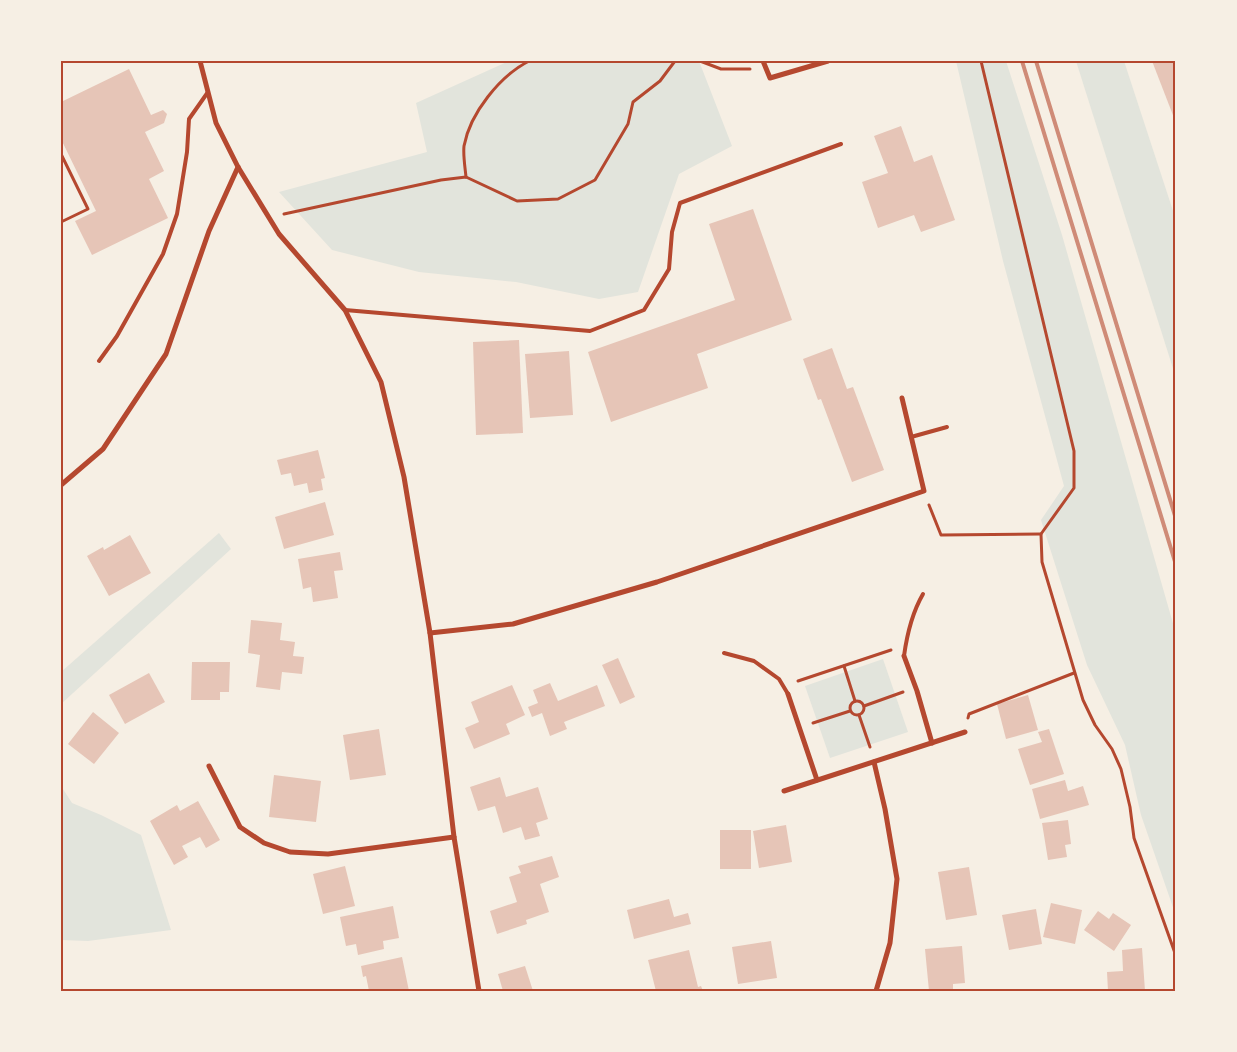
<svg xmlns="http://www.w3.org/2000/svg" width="1237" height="1052" viewBox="0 0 1237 1052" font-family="'IBM Plex Sans',sans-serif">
  <rect width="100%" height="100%" fill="#f6efe4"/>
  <g fill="#e2e4dc">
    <polygon points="509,61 699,61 732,146 679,174 638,292 599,299 516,282 419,272 332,250 279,192 427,152 416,103"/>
    <polygon points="956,61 1006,61 1062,235 1176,634 1176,916 1141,815 1125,745 1087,665 1041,520 1064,486 1003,261"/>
    <polygon points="1076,61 1124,61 1176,220 1176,378"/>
    <polygon points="219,533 231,549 61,704 61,672"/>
    <polygon points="883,659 908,732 830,758 805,686"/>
    <polygon points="61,786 72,803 101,815 141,835 171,930 88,941 61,940"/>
  </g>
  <g fill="#e6c5b7">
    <polygon points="1152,61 1176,61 1176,123"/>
    <polygon points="129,69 151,115 163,110 167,114 164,123 145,132 164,171 149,179 168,218 92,255 75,221 96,211 61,139 61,102"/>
    <polygon points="901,126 914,162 932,155 955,220 921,232 914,215 878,228 862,182 888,173 874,136"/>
    <polygon points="753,209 792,320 697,354 708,388 611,422 588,352 735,300 709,224"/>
    <polygon points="519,340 523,433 476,435 473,342"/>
    <polygon points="832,348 847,389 853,387 884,470 852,482 821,399 818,400 803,359"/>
    <polygon points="569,351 573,415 530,418 525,354"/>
    <polygon points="318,450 325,478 321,479 323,490 309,493 307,483 294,486 291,473 281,475 277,460"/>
    <polygon points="325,502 334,535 284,549 275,517"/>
    <polygon points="130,535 151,573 109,596 87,556 103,547 104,550"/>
    <polygon points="340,552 343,570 334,571 338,598 313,602 311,587 303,589 298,559"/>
    <polygon points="251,620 282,623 280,640 295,642 293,656 304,657 302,674 282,672 280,690 256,687 260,655 248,653"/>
    <polygon points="618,658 635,697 620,704 602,665"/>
    <polygon points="192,662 230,662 229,692 220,692 220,700 191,700"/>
    <polygon points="149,673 165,702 125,724 109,695"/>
    <polygon points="550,683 558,701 597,685 605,706 564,722 567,729 550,736 542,713 532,717 528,707 538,703 533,690"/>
    <polygon points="512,685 525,715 506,724 510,734 474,749 465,728 479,722 471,702"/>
    <polygon points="1028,695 1038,730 1006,739 997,704"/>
    <polygon points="93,712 119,733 94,764 68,744"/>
    <polygon points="379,729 386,775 350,780 343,735"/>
    <polygon points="1049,729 1064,774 1030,785 1018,749 1042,742 1038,732"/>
    <polygon points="274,775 321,781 316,822 269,817"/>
    <polygon points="500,777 506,797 538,787 548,819 536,823 540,836 525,840 521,827 503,833 495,806 478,811 470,787"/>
    <polygon points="1065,780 1068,791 1083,786 1089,805 1040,819 1032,789"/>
    <polygon points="198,801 220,840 206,848 200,837 182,846 188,857 174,865 150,821 177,805 180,811"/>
    <polygon points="1068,820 1071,844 1065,845 1067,857 1048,860 1042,823"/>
    <polygon points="786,825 792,862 759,868 753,831"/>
    <rect x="720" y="830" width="31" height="39"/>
    <polygon points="552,856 559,877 540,884 549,912 526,920 527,924 497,934 490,911 517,902 509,877 521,873 518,866"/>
    <polygon points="345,866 355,906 323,914 313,874"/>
    <polygon points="969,867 977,915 946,920 938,872"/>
    <polygon points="669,899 674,917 688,913 691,924 634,939 627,910"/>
    <polygon points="1051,903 1082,910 1075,944 1043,937"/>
    <polygon points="393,906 399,938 383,941 384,949 358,955 356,944 346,946 340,917"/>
    <polygon points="1036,909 1042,944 1009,950 1002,915"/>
    <polygon points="1098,911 1109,919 1113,913 1131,925 1114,951 1084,930"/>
    <polygon points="771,941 777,978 738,984 732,947"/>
    <polygon points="962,946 965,983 953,984 953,991 929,991 925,949"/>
    <polygon points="1142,948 1145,991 1108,991 1107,972 1123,971 1122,950"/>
    <polygon points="689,950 698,987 701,986 703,991 656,991 648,960"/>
    <polygon points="402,957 409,991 369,991 366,976 363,977 361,966"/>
    <polygon points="525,966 533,991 503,991 498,974"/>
  </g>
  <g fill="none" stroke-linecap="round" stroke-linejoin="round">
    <g stroke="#b5482f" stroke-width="3">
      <polyline points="700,61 721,69 750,69"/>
      <polyline points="981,61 1074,451 1074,488 1041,534 1042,562 1083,700 1095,725 1112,749 1121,769 1130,807 1134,838 1176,956"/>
      <polyline points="61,154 88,209 61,222"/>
      <path d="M466 177C465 167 463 155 464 146 470 113 500 76 529 61"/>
      <polyline points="284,214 441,180 466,177 517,201 558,199 595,180 628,124 633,102 660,81 675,61"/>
      <polyline points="929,505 941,535 1041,534"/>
      <polyline points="844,666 855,701"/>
      <polyline points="798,681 891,650"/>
      <circle cx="857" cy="708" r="7"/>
      <polyline points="864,706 903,692"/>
      <polyline points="859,715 870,747"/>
      <polyline points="968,718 969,714 1074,673"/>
      <polyline points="813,723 850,711"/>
    </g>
    <g stroke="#b5482f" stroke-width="4">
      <polyline points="345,310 590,331 644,310 669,269 672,232 680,203 841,144"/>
      <polyline points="99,361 117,336 163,254 177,214 187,152 189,119 208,92"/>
      <polyline points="911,437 947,427"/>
      <polyline points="724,653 754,661 779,679 788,694"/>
      <path d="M904 656C907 634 912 613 923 594"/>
    </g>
    <g stroke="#b5482f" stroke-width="5">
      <polyline points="200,61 216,123 238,167 279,234 345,310 381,382 404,477 430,633 454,837 479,991"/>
      <polyline points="763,61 770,78 828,61"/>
      <polyline points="61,485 103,449 166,354 209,231 238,167"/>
      <polyline points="430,633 513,624 657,582 924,491 902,398"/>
      <polyline points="904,656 917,691 932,743"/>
      <polyline points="788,694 817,780"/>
      <polyline points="874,762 885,809 897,879 890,943 876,991"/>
      <polyline points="209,766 240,827 264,843 290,852 328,854 454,837"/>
      <polyline points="784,791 965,732"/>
    </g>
    <g stroke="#cf8b77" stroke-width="4">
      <polyline points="1022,61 1176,565"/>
      <polyline points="1036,61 1176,519"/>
    </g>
  </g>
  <rect width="1237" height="1052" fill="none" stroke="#f6efe4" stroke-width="125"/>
  <rect x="62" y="62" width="1112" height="928" fill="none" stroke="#b5482f" stroke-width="2"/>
</svg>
